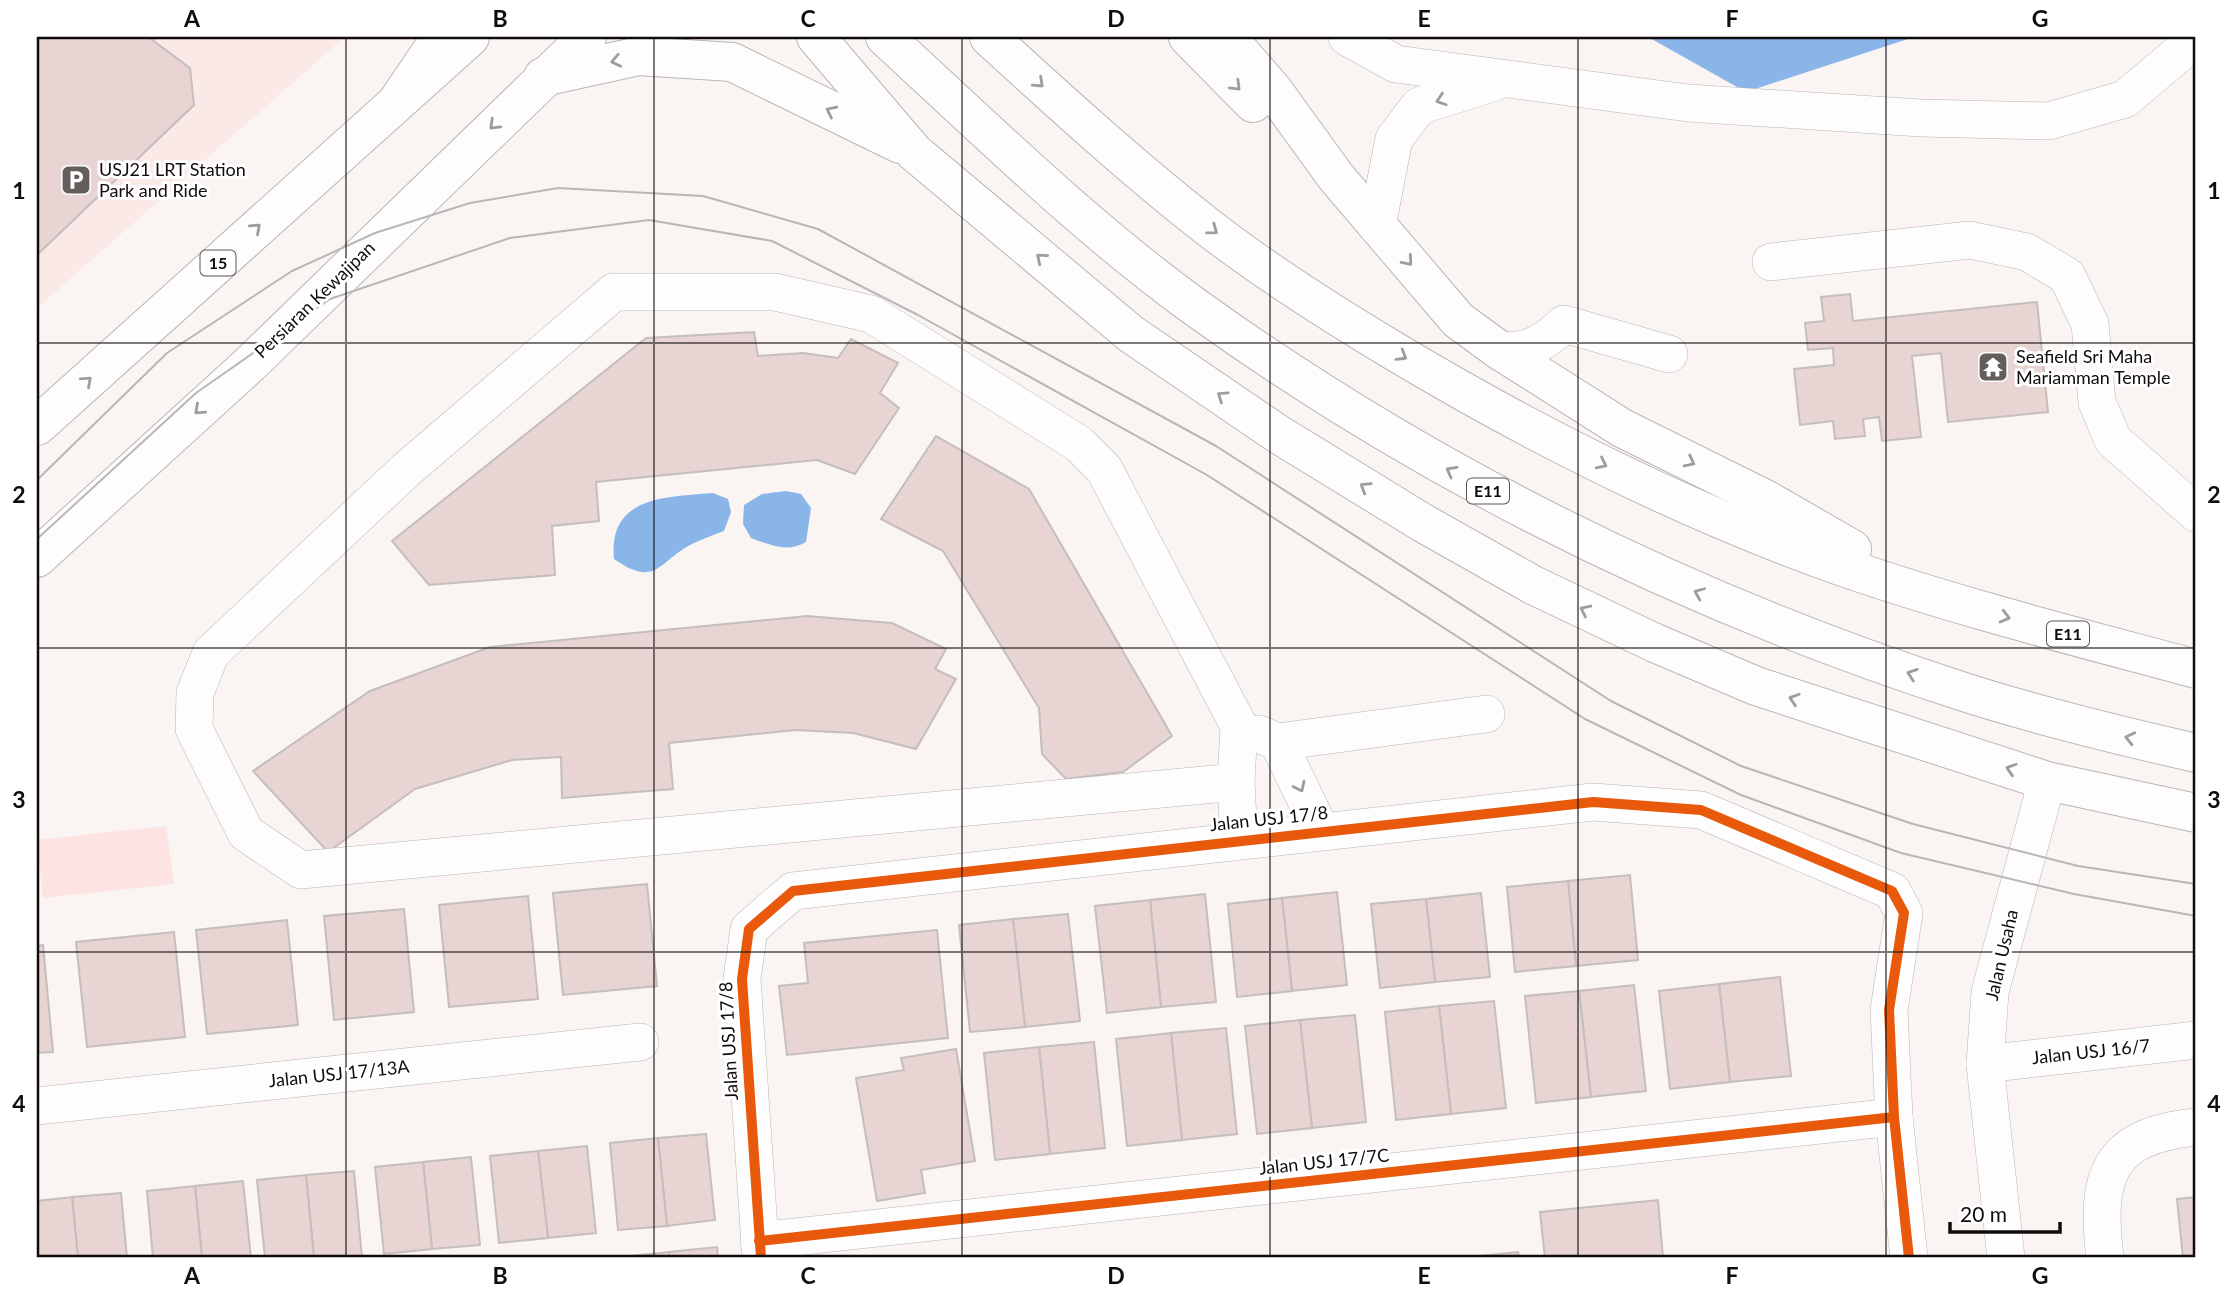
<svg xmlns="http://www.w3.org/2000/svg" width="2233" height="1295" viewBox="0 0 2233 1295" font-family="Lato,sans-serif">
  <rect width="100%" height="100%" fill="#faf4f3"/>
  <polygon fill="#fbe9e7" points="37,37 345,37 37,308"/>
  <polygon fill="#fde3e1" points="166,826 174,884 43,898 37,840"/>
  <g fill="#8ab5e8">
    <polygon points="1648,37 1914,37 1746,92"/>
    <path d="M786 491 801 494 811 508 806 542C787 553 770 545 751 538L743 524 744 505 762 494Z"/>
    <path d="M713 493 728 499 731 512 724 531C713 535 702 539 692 544 658 561 657 589 614 559 608 496 666 497 713 493Z"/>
  </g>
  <g fill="#e7d4d3" stroke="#c4bebd" stroke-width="2">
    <polygon points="37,37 166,37 151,39 190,68 194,105 37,255"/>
    <polygon points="1850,294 1853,321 2037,302 2048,412 1948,422 1941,353 1912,356 1921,437 1882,441 1879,417 1863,419 1865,436 1835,439 1833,421 1800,425 1794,369 1834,365 1833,348 1808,350 1805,323 1824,321 1821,297"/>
    <polygon points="754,332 758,356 803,353 838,358 851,339 898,363 880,393 899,408 855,474 817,460 596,482 599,521 552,526 555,575 429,585 392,541 646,338"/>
    <polygon points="936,436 1029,489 1172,736 1123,772 1066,779 1042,754 1039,708 943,551 881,519"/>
    <polygon points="807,616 892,623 946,649 935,669 956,679 916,749 853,733 796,730 669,743 673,789 562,798 561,757 512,760 415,789 328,852 253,771 370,691 490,647"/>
    <polygon points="1630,875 1638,960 1576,966 1568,881"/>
    <polygon points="1568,881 1576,966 1515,972 1507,887"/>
    <polygon points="647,884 657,986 563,995 553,893"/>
    <polygon points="1337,892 1347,985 1292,991 1282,898"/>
    <polygon points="1481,893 1490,977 1435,982 1426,899"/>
    <polygon points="1205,894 1216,1002 1161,1007 1150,900"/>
    <polygon points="528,896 538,999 449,1007 439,905"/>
    <polygon points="1282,898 1292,991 1237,997 1228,904"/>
    <polygon points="1426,899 1435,982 1380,988 1371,904"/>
    <polygon points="1150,900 1161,1007 1107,1013 1095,906"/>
    <polygon points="404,909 414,1012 334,1020 324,916"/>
    <polygon points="1068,914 1080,1021 1025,1027 1013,919"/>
    <polygon points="1013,919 1025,1027 970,1032 959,925"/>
    <polygon points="287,920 298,1025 207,1034 196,930"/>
    <polygon points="937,930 948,1038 787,1055 779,986 808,983 804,943"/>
    <polygon points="174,932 185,1037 87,1047 76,942"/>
    <polygon points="43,945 53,1052 37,1053 37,946"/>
    <polygon points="1780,977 1791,1076 1730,1082 1719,984"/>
    <polygon points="1719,984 1730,1082 1670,1089 1659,991"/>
    <polygon points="1634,985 1646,1091 1591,1097 1579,991"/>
    <polygon points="1579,991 1591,1097 1536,1103 1525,996"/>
    <polygon points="1494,1001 1506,1108 1451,1114 1439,1006"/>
    <polygon points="1439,1006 1451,1114 1396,1120 1385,1012"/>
    <polygon points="1355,1015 1366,1122 1312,1128 1300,1020"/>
    <polygon points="1300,1020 1312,1128 1257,1134 1245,1026"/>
    <polygon points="1226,1028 1237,1134 1182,1140 1171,1033"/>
    <polygon points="1171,1033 1182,1140 1127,1146 1116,1039"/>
    <polygon points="1094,1042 1105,1148 1050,1154 1039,1047"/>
    <polygon points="1039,1047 1050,1154 995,1160 984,1053"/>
    <polygon points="956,1049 975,1161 921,1170 925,1193 877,1201 856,1078 904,1070 901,1058"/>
    <polygon points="706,1134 715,1220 667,1226 658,1138"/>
    <polygon points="658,1138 667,1226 618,1230 610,1143"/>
    <polygon points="587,1146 596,1233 548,1238 538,1151"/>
    <polygon points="538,1151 548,1238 499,1243 490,1156"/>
    <polygon points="471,1157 480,1245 432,1249 423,1162"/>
    <polygon points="423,1162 432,1249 384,1254 375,1167"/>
    <polygon points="354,1171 362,1258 314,1258 306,1175"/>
    <polygon points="306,1175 314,1258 265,1258 257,1180"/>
    <polygon points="243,1181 251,1258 202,1258 195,1186"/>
    <polygon points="195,1186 202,1258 153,1258 147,1191"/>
    <polygon points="121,1193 127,1258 78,1258 72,1197"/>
    <polygon points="72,1197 78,1258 37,1258 37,1201"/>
    <polygon points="2196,1197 2196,1258 2183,1258 2177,1199"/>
    <polygon points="1658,1200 1663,1258 1545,1258 1540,1212"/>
    <polygon points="717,1247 718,1258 669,1258 669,1252"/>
    <polygon points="669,1252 669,1258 620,1258 620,1257"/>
    <polygon points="1518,1252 1519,1258 1459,1258"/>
  </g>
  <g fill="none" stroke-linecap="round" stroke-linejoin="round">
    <g stroke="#bbb5b5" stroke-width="38">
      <g id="minor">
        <polyline points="1347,37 1396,64 1688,103 1921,118 2049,121 2125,99 2189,45 2194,37"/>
        <polyline points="1377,226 1394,139 1419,106 1495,82"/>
        <polyline points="1771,262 1970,240 2027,252 2067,276 2090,324 2097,402 2113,440 2196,513"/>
        <path d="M1499 350C1527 353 1544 343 1564 324L1669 354"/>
        <polyline points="1259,734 1278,742 1321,831"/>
        <polyline points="1278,742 1486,714"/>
        <polyline points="1236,782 301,870 246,833 194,729 195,693 211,653 406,470 614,292 775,292 871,314 1079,444 1104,469 1239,726 1236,782 1239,840"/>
        <polyline points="1985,1064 2196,1040"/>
        <polyline points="37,1106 640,1042"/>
        <polyline points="759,1241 1894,1117"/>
        <polyline points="761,1258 742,979 749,929 793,891 1593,802 1701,810 1892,891 1904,913 1889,1010 1894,1117 1909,1258"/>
        <polyline points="2006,1258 1985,1064 1990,992 2047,781"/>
        <path d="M2105 1258C2095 1176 2107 1136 2196 1127"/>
      </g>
    </g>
    <g stroke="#bbb5b5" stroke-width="40">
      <g id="major">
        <polyline points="37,426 470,37"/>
        <polyline points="37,558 250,364 587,37"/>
      </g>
    </g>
    <g stroke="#bbb5b5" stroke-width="40">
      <g id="highway">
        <polyline points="816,37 914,152 1131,334 1278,434 1423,523 1533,585 1655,643 1756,686 2047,781 2196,813"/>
        <path d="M885 37C985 129 1085 227 1195 307 1429 475 1687 602 1961 691 2038 716 2117 735 2196 753"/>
        <path d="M989 37C1059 101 1129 165 1204 224 1264 271 1329 312 1394 351 1536 436 1687 512 1843 567 1959 607 2078 637 2196 669"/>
        <polyline points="1188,37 1253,103"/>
        <polyline points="1227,37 1273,90 1336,177 1458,320 1499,350 1622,428 1767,500 1852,549"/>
        <polyline points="543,77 639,56 732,62 900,144"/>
        <polyline points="399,99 441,37"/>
      </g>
    </g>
    <use href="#minor" stroke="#fefdfd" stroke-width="37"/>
    <use href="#major" stroke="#fefdfd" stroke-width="38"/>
    <use href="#highway" stroke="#fefdfd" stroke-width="38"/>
    <g stroke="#b8b7b7" stroke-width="2">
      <polyline points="37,480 167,353 292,271 375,233 470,203 558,188 703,196 818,229 1216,446 1611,701 1741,766 1913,824 2078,866 2196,884"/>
      <polyline points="37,539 196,393 330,299 510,238 649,220 772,241 918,315 1207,475 1585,719 1741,795 1901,853 2074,894 2196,916"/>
    </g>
    <g stroke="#fff" stroke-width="15">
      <g id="cycleway">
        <polyline points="759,1241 1894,1117"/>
        <polyline points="761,1258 742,979 749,929 793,891 1593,802 1701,810 1892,891 1904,913 1889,1010 1894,1117 1909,1258"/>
      </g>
    </g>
    <use href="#cycleway" stroke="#e8590c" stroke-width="10"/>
  </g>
  <defs><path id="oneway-chevron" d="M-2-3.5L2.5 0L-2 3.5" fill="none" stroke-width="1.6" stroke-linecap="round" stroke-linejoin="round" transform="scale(1.75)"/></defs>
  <g stroke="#9f9c9c">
    <use href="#oneway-chevron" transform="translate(616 61) rotate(168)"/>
    <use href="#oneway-chevron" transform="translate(1039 83) rotate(43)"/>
    <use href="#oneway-chevron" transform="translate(1236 86) rotate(45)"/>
    <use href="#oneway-chevron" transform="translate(1441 100) rotate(162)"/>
    <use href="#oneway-chevron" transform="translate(831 111) rotate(-154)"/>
    <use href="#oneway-chevron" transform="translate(494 125) rotate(136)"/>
    <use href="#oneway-chevron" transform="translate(256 228) rotate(-42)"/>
    <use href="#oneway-chevron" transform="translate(1213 230) rotate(36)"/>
    <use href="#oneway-chevron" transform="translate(1041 258) rotate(-140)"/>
    <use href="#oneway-chevron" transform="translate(1408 261) rotate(49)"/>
    <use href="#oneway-chevron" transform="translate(1402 356) rotate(31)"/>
    <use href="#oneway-chevron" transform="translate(87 381) rotate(-42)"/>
    <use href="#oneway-chevron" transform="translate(1222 396) rotate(-146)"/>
    <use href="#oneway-chevron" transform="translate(199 410) rotate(138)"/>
    <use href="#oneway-chevron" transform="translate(1690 462) rotate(27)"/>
    <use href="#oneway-chevron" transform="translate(1602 464) rotate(26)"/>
    <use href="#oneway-chevron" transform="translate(1451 471) rotate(-151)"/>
    <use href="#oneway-chevron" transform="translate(1365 487) rotate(-148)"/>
    <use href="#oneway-chevron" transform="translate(1699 593) rotate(-157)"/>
    <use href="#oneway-chevron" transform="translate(1585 610) rotate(-154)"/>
    <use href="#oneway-chevron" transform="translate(2005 617) rotate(15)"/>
    <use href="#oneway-chevron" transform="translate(1912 674) rotate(-161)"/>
    <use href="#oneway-chevron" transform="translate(1794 699) rotate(-162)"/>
    <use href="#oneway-chevron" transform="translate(2130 738) rotate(-167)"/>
    <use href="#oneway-chevron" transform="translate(2011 769) rotate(-162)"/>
    <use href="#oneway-chevron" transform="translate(1300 787) rotate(64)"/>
  </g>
  <path fill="none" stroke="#110b0b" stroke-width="2" stroke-opacity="0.55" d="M346 37V1258M654 37V1258M962 37V1258M1270 37V1258M1578 37V1258M1886 37V1258M37 343H2196M37 648H2196M37 952H2196"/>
  <defs>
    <g id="parking-square" transform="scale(1.575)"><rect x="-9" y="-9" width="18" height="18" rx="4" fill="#635d5c" stroke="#fff"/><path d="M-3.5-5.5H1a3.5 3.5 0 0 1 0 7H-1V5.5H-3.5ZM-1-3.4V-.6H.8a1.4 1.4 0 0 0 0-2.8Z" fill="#fff"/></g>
    <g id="temple-square" transform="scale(1.575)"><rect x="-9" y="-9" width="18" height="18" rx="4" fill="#635d5c" stroke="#fff"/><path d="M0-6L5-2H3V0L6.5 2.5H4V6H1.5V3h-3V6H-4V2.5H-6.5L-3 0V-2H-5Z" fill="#fff"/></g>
  </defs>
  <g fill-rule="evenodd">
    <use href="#parking-square" x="76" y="180"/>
    <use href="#temple-square" x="1993" y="367"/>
  </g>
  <g text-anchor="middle" stroke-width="6" stroke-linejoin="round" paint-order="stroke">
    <g fill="#fff" stroke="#585454" stroke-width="2">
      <rect x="200.5" y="250.5" width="35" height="25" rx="5"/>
      <rect x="1467" y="478.5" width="42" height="25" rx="5"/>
      <rect x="2047" y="621.5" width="42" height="25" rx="5"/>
    </g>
    <g font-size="16" font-weight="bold" fill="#110b0b">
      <text x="218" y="269">15</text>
      <text x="1488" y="497">E11</text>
      <text x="2068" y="640">E11</text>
    </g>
    <g font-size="18" fill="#110b0b" stroke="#fff" text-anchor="start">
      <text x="99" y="176">USJ21 LRT Station<tspan x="99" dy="21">Park and Ride</tspan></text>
      <text x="2016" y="363">Seafield Sri Maha<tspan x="2016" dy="21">Mariamman Temple</tspan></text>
    </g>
    <g font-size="18" fill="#110b0b" stroke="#fff">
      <text transform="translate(315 300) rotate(-44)" y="6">Persiaran Kewajipan</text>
      <text transform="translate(1269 819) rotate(-6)" y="6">Jalan USJ 17/8</text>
      <text transform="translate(2002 955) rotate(-77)" y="6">Jalan Usaha</text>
      <text transform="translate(729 1041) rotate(-93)" y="6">Jalan USJ 17/8</text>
      <text transform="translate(2091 1052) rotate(-6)" y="6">Jalan USJ 16/7</text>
      <text transform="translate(339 1074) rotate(-6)" y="6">Jalan USJ 17/13A</text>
      <text transform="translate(1324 1162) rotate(-6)" y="6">Jalan USJ 17/7C</text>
    </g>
  </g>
  <rect width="2233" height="1295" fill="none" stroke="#ffffff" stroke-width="77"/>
  <path d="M1950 1222v10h110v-10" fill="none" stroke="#110b0b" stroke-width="3.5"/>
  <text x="1960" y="1222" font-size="21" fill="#110b0b" stroke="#ffffff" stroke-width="5" paint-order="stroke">20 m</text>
  <rect x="38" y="38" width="2156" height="1218" fill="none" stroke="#110b0b" stroke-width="2.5"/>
  <g font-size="23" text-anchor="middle" font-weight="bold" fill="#110b0b">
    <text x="192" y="27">A</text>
    <text x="500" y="27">B</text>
    <text x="808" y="27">C</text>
    <text x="1116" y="27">D</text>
    <text x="1424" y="27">E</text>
    <text x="1732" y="27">F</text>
    <text x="2040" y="27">G</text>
    <text x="19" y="199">1</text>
    <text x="2214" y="199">1</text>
    <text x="19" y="503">2</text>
    <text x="2214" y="503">2</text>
    <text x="19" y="808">3</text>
    <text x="2214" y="808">3</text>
    <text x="19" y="1112">4</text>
    <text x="2214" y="1112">4</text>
    <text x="192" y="1284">A</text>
    <text x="500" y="1284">B</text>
    <text x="808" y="1284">C</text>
    <text x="1116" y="1284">D</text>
    <text x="1424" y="1284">E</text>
    <text x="1732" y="1284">F</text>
    <text x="2040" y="1284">G</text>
  </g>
</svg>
